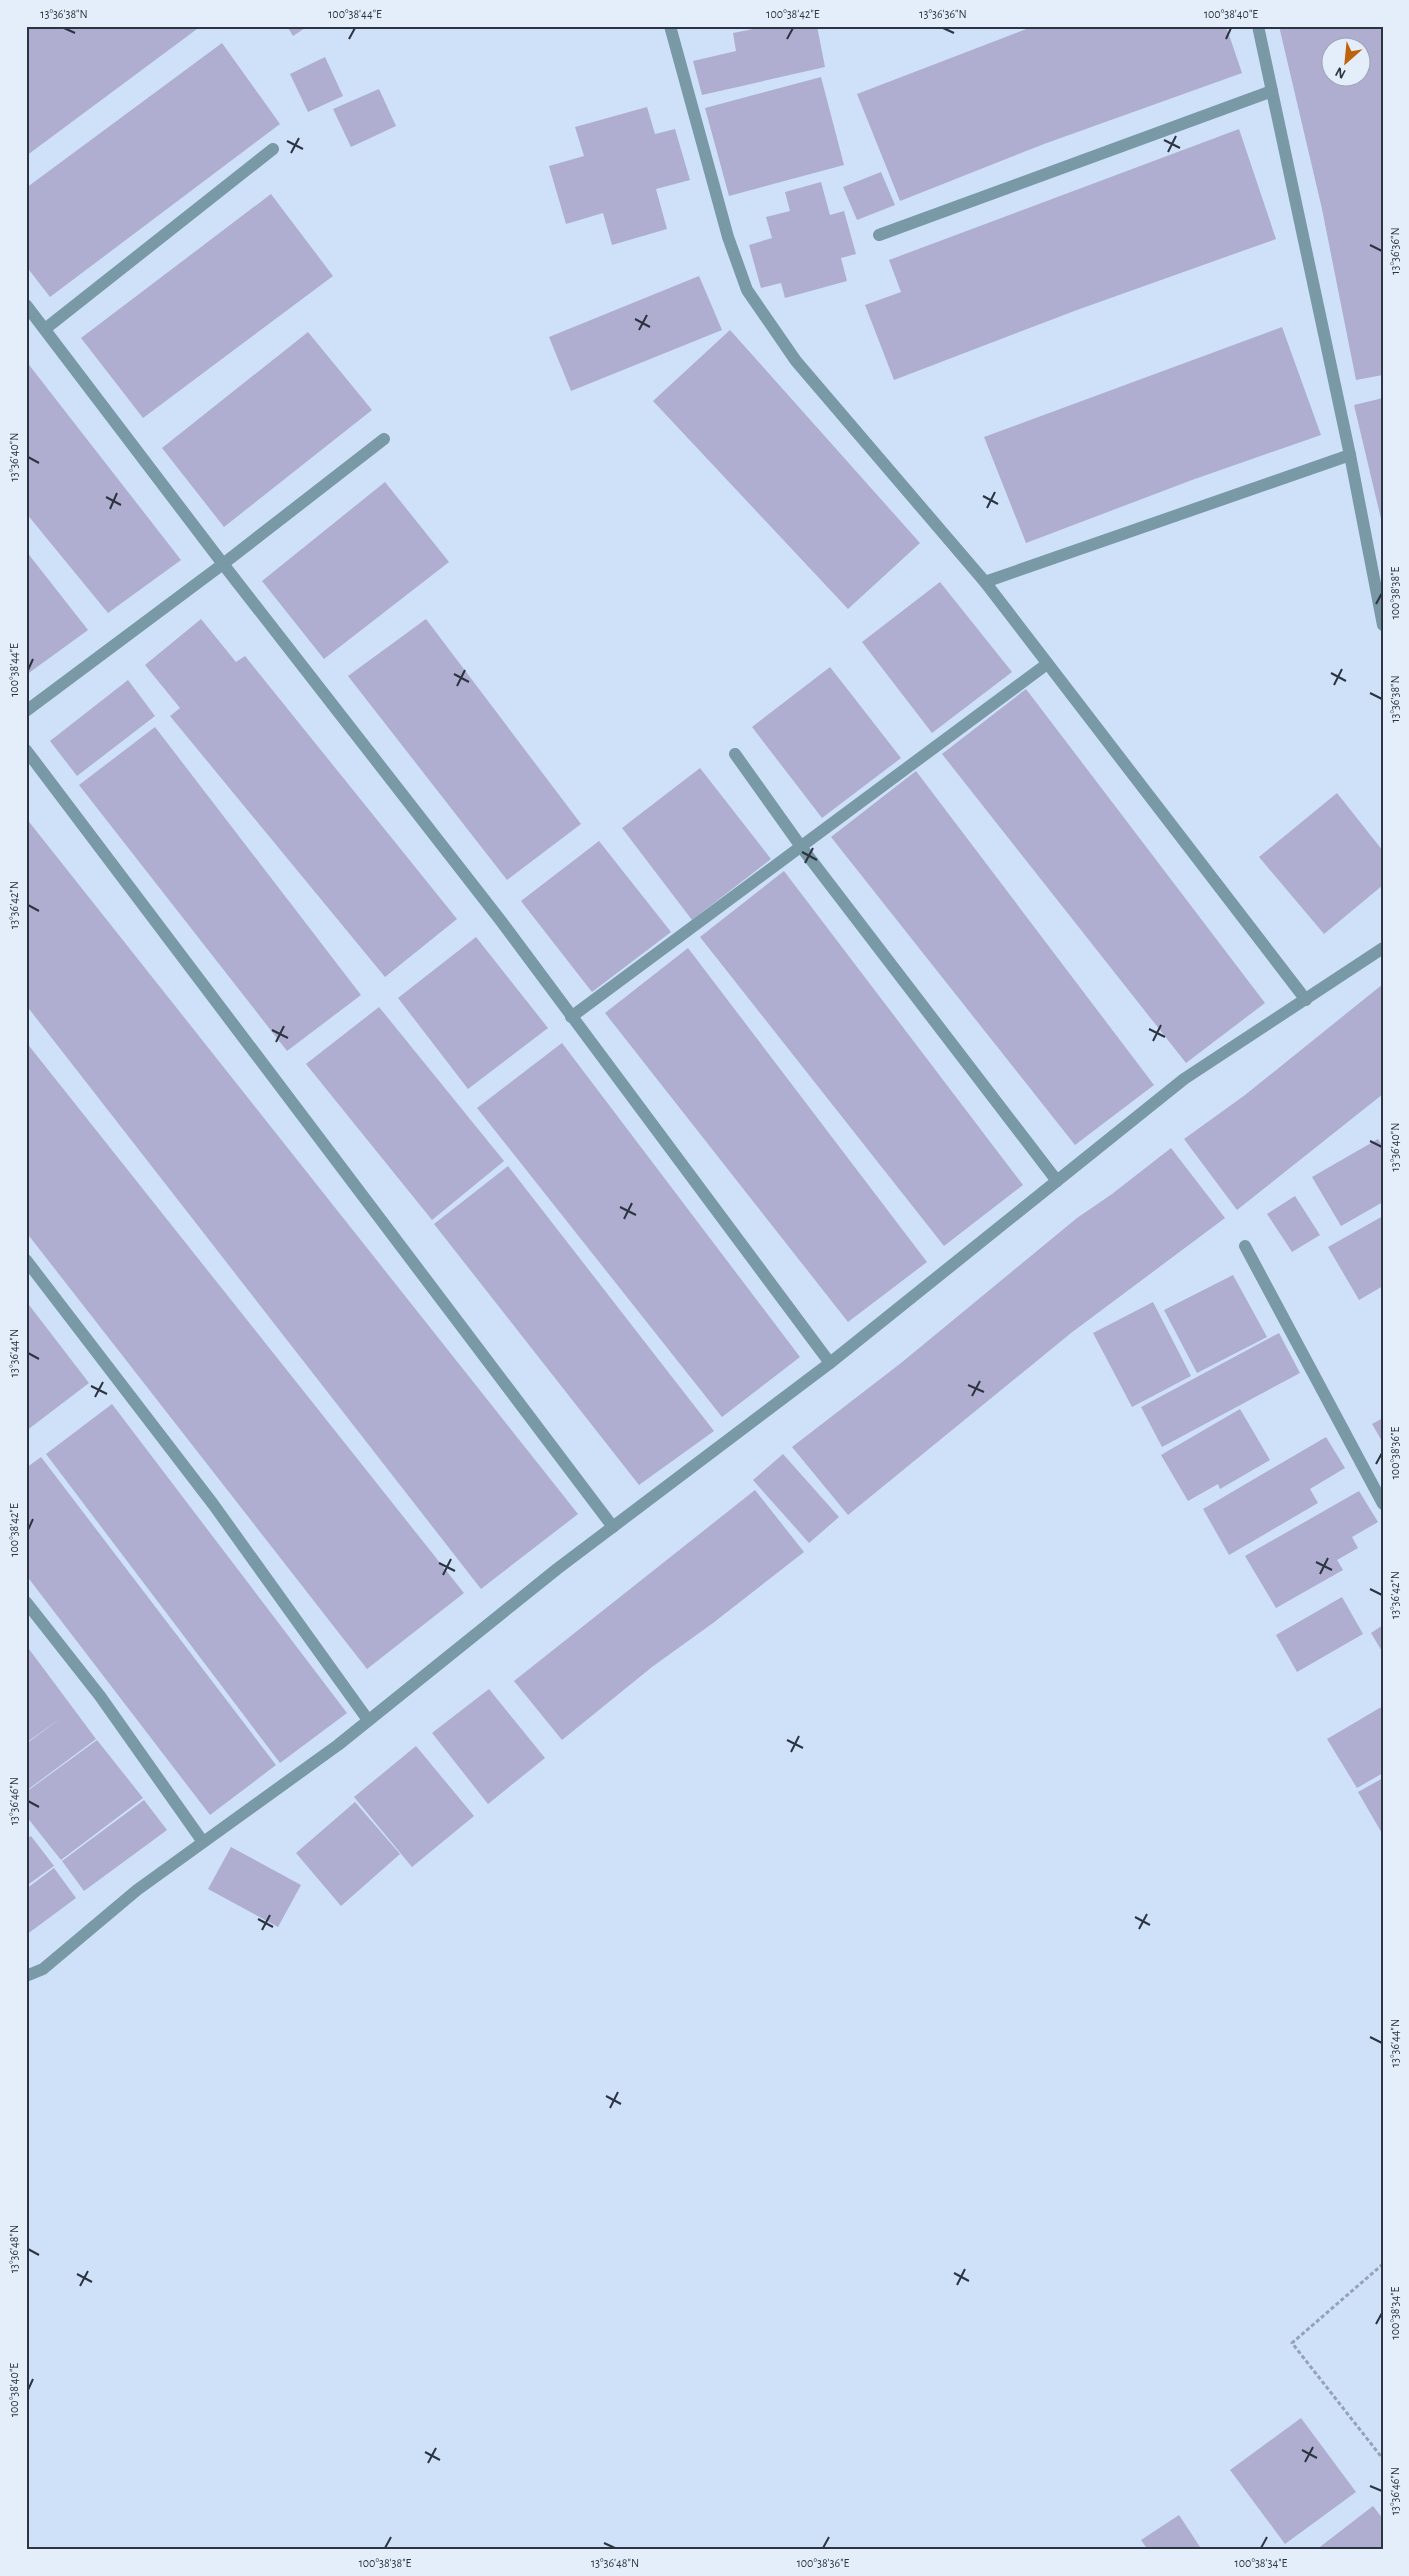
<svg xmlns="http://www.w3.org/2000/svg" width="1409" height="2576" viewBox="0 0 1409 2576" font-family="'Alegreya Sans',sans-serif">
  <rect width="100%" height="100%" fill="#cee1f9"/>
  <g fill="#afaed0" fill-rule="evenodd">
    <polygon points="30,26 201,26 26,156 26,29"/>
    <polygon points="287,26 308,26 293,36"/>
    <polygon points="768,26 817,26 825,67 702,95 693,61 736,51 733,33"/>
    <polygon points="1034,26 1226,26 1242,73 1044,144 900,201 857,94"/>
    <path d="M1279 26H1383V375L1356 380 1322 209ZM1332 48H1362V78H1332Z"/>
    <polygon points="222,43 280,124 50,297 26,266 26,188"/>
    <polygon points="325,57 343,96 308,112 290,74"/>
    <polygon points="821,77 844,165 729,196 705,108"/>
    <polygon points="379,89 396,126 351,147 333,109"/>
    <polygon points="647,107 655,134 675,129 690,180 656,189 667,229 612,245 603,213 566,224 549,166 584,156 575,127"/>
    <polygon points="1239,129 1276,239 1077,310 894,380 865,305 901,292 889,260"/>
    <polygon points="881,172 895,205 857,220 843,187"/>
    <polygon points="821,182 830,215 844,211 856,254 841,258 847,281 785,298 781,283 761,288 749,245 772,238 766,217 790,211 785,192"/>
    <polygon points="271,194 333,276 143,418 81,338"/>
    <polygon points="699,276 722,330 571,391 549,337"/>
    <polygon points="1282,327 1321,435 1192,480 1026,543 984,437"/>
    <polygon points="730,330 920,543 848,609 653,401"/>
    <polygon points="308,332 372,410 224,527 162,448"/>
    <polygon points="26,361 181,560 108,613 26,513"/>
    <polygon points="1383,398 1383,523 1382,523 1354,405"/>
    <polygon points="385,482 449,562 324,659 262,581"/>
    <polygon points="26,551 88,630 26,675"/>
    <polygon points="940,582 1012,672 932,733 862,642"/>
    <polygon points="201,619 236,662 245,656 457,919 385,977 170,716 180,708 145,665"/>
    <polygon points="426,619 581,824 507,880 348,676"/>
    <polygon points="830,667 901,758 822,818 752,727"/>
    <polygon points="128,680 155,716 77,776 50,741"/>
    <polygon points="1026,689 1265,1003 1186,1063 942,754"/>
    <polygon points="155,727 361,995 287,1051 79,785"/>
    <polygon points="700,768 771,859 692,920 622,828"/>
    <polygon points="916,771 1154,1085 1075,1145 831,837"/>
    <polygon points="1337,793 1383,851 1383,885 1324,934 1259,857"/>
    <polygon points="26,818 578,1514 481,1589 26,1005"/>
    <polygon points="599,841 671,932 592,992 521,901"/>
    <polygon points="784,871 1023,1185 944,1246 700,937"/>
    <polygon points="476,937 548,1028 468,1089 398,998"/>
    <polygon points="688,948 927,1262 848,1322 605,1013"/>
    <polygon points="1383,984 1383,1094 1237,1210 1184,1139 1245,1095"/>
    <polygon points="379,1007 504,1161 432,1220 306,1064"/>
    <polygon points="26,1042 464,1593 367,1669 26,1232"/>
    <polygon points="562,1043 800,1357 722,1417 477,1108"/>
    <polygon points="1378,1139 1383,1147 1383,1202 1341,1226 1312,1177"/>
    <polygon points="1171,1148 1225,1218 1071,1333 848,1515 792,1447 901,1363 1077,1218 1112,1194"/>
    <polygon points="508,1166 714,1431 639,1485 434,1224"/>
    <polygon points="1295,1196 1320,1235 1292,1252 1267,1214"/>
    <polygon points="1383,1216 1383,1286 1359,1300 1328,1247"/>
    <polygon points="1233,1275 1267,1337 1197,1373 1164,1310"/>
    <polygon points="26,1301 89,1383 26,1431"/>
    <polygon points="1153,1302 1191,1376 1132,1407 1093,1333"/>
    <polygon points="1279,1333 1300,1373 1162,1447 1141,1407"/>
    <polygon points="112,1404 347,1713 280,1763 46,1454"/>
    <polygon points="1240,1409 1270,1460 1220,1489 1218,1484 1188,1501 1161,1455"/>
    <polygon points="1383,1418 1383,1443 1372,1424"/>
    <polygon points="1326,1437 1345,1468 1310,1489 1318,1503 1229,1555 1203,1509"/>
    <polygon points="783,1454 839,1517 809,1543 753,1480"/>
    <polygon points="41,1457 276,1765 210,1815 26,1575 26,1468"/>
    <polygon points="755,1490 804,1552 713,1623 652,1667 562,1740 514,1681"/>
    <polygon points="1359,1491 1378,1522 1352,1537 1358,1548 1337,1560 1343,1570 1276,1608 1245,1556"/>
    <polygon points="1342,1597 1363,1634 1297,1672 1276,1635"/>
    <polygon points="1383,1625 1383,1653 1371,1633"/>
    <polygon points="26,1645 96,1739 26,1791 26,1744 62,1717 26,1743"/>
    <polygon points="489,1689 545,1758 488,1804 432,1733"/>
    <polygon points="1383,1706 1383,1773 1357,1788 1327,1739"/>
    <polygon points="97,1740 143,1798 61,1860 26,1816 26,1792"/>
    <polygon points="416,1746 474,1816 412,1867 354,1797"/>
    <polygon points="1383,1778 1383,1835 1358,1792"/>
    <polygon points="144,1800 167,1830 84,1891 62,1861"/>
    <polygon points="355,1802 400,1854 341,1906 296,1853"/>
    <polygon points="31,1836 54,1866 26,1886 26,1839"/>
    <polygon points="231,1847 301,1885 278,1927 208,1889"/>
    <polygon points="54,1868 76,1898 26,1935 26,1889"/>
    <polygon points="1301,2418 1356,2492 1285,2544 1230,2470"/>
    <polygon points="1373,2506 1383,2519 1383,2550 1316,2550"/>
    <polygon points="1179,2515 1202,2550 1148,2550 1141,2540"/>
  </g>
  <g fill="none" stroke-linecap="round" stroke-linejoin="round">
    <polyline stroke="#93a2b6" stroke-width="3" stroke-dasharray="4 2.5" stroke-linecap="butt" points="1383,2264 1292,2343 1383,2459"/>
    <g stroke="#7899a5" stroke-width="12">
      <polyline points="670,26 728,237 747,290 796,361 985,582 1306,1000"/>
      <polyline points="1258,26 1350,455 1383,625"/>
      <polyline points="879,235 1272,91"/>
      <polyline points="26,305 223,564 501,921 830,1363"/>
      <polyline points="45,329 273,149"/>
      <polyline points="985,582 1350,455"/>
      <polyline points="26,711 223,564 384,439"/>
      <polyline points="26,750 613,1527"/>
      <polyline points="735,754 802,848 1057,1181"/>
      <polyline points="571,1017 1047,664"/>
      <polyline points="1245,1246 1383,1504"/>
      <polyline points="26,1260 213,1504 368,1720"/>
      <polyline points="26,1602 100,1696 203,1842"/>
      <polyline points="26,1976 43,1969 137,1890 338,1745 557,1569 830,1363 1184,1079 1383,948"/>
    </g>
  </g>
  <path fill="none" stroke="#2b3440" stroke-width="2" d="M64 28 75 33M943 28 954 33M349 39 355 28M787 39 793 28M1226 39 1231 28M1164 140 1180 148M287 141 303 149M1168 152 1176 136M291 153 299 138M1370 245 1382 251M635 319 650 327M639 330 647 315M28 457 39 463M983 496 998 504M106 497 121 505M987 508 995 492M110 509 117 493M1376 604 1382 593M28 670 33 659M1331 673 1346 681M454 674 469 682M1334 685 1342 669M457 686 465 670M1370 693 1382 699M802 852 817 860M805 863 813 848M28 905 39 911M1149 1029 1165 1037M272 1030 288 1038M1153 1041 1161 1025M276 1042 284 1026M1370 1141 1382 1147M620 1207 636 1215M624 1219 632 1203M28 1353 39 1359M968 1385 984 1392M91 1386 107 1394M972 1396 980 1381M95 1397 103 1382M1376 1464 1382 1453M28 1530 33 1519M1316 1562 1332 1570M439 1563 455 1571M1320 1574 1328 1558M443 1575 451 1559M1370 1589 1382 1595M787 1740 803 1748M791 1752 799 1736M28 1801 39 1807M1135 1917 1150 1925M258 1919 273 1927M1139 1929 1147 1914M262 1930 270 1915M1370 2037 1382 2043M606 2096 621 2104M610 2108 618 2092M28 2249 39 2255M954 2273 969 2281M77 2274 92 2282M957 2285 965 2269M80 2286 88 2271M1376 2324 1382 2313M28 2390 33 2379M1302 2450 1317 2458M425 2452 440 2460M1305 2462 1313 2447M428 2463 436 2448M1370 2486 1382 2491M604 2543 615 2548M385 2548 391 2537M823 2548 829 2537M1261 2548 1267 2537"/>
  <rect width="1409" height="2576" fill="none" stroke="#e4eefa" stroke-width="55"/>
  <g transform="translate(1346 62) rotate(207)"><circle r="24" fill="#e4eefa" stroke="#9aa4b0"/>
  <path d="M0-4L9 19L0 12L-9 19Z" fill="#be630c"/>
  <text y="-8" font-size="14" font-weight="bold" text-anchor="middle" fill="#2b3440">N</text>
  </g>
  <rect x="28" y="28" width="1354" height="2520" fill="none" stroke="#2b3440" stroke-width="2"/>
  <g font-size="12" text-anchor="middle" fill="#2b3440">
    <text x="64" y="18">13°36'38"N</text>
    <text x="355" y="18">100°38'44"E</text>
    <text x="793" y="18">100°38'42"E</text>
    <text x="943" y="18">13°36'36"N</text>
    <text x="1231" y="18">100°38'40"E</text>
    <text transform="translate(1395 251) rotate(-90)" y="4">13°36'36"N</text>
    <text transform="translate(14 457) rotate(-90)" y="4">13°36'40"N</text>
    <text transform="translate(1395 593) rotate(-90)" y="4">100°38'38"E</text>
    <text transform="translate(14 670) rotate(-90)" y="4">100°38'44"E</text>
    <text transform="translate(1395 699) rotate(-90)" y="4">13°36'38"N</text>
    <text transform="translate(14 905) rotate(-90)" y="4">13°36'42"N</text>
    <text transform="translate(1395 1147) rotate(-90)" y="4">13°36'40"N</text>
    <text transform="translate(14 1353) rotate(-90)" y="4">13°36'44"N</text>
    <text transform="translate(1395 1453) rotate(-90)" y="4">100°38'36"E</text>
    <text transform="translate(14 1530) rotate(-90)" y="4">100°38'42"E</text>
    <text transform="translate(1395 1595) rotate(-90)" y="4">13°36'42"N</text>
    <text transform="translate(14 1801) rotate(-90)" y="4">13°36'46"N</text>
    <text transform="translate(1395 2043) rotate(-90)" y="4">13°36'44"N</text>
    <text transform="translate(14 2249) rotate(-90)" y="4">13°36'48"N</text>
    <text transform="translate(1395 2313) rotate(-90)" y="4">100°38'34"E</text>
    <text transform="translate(14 2390) rotate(-90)" y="4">100°38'40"E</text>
    <text transform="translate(1395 2491) rotate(-90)" y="4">13°36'46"N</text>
    <text x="385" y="2567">100°38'38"E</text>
    <text x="615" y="2567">13°36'48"N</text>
    <text x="823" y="2567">100°38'36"E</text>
    <text x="1261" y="2567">100°38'34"E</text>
  </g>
</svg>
